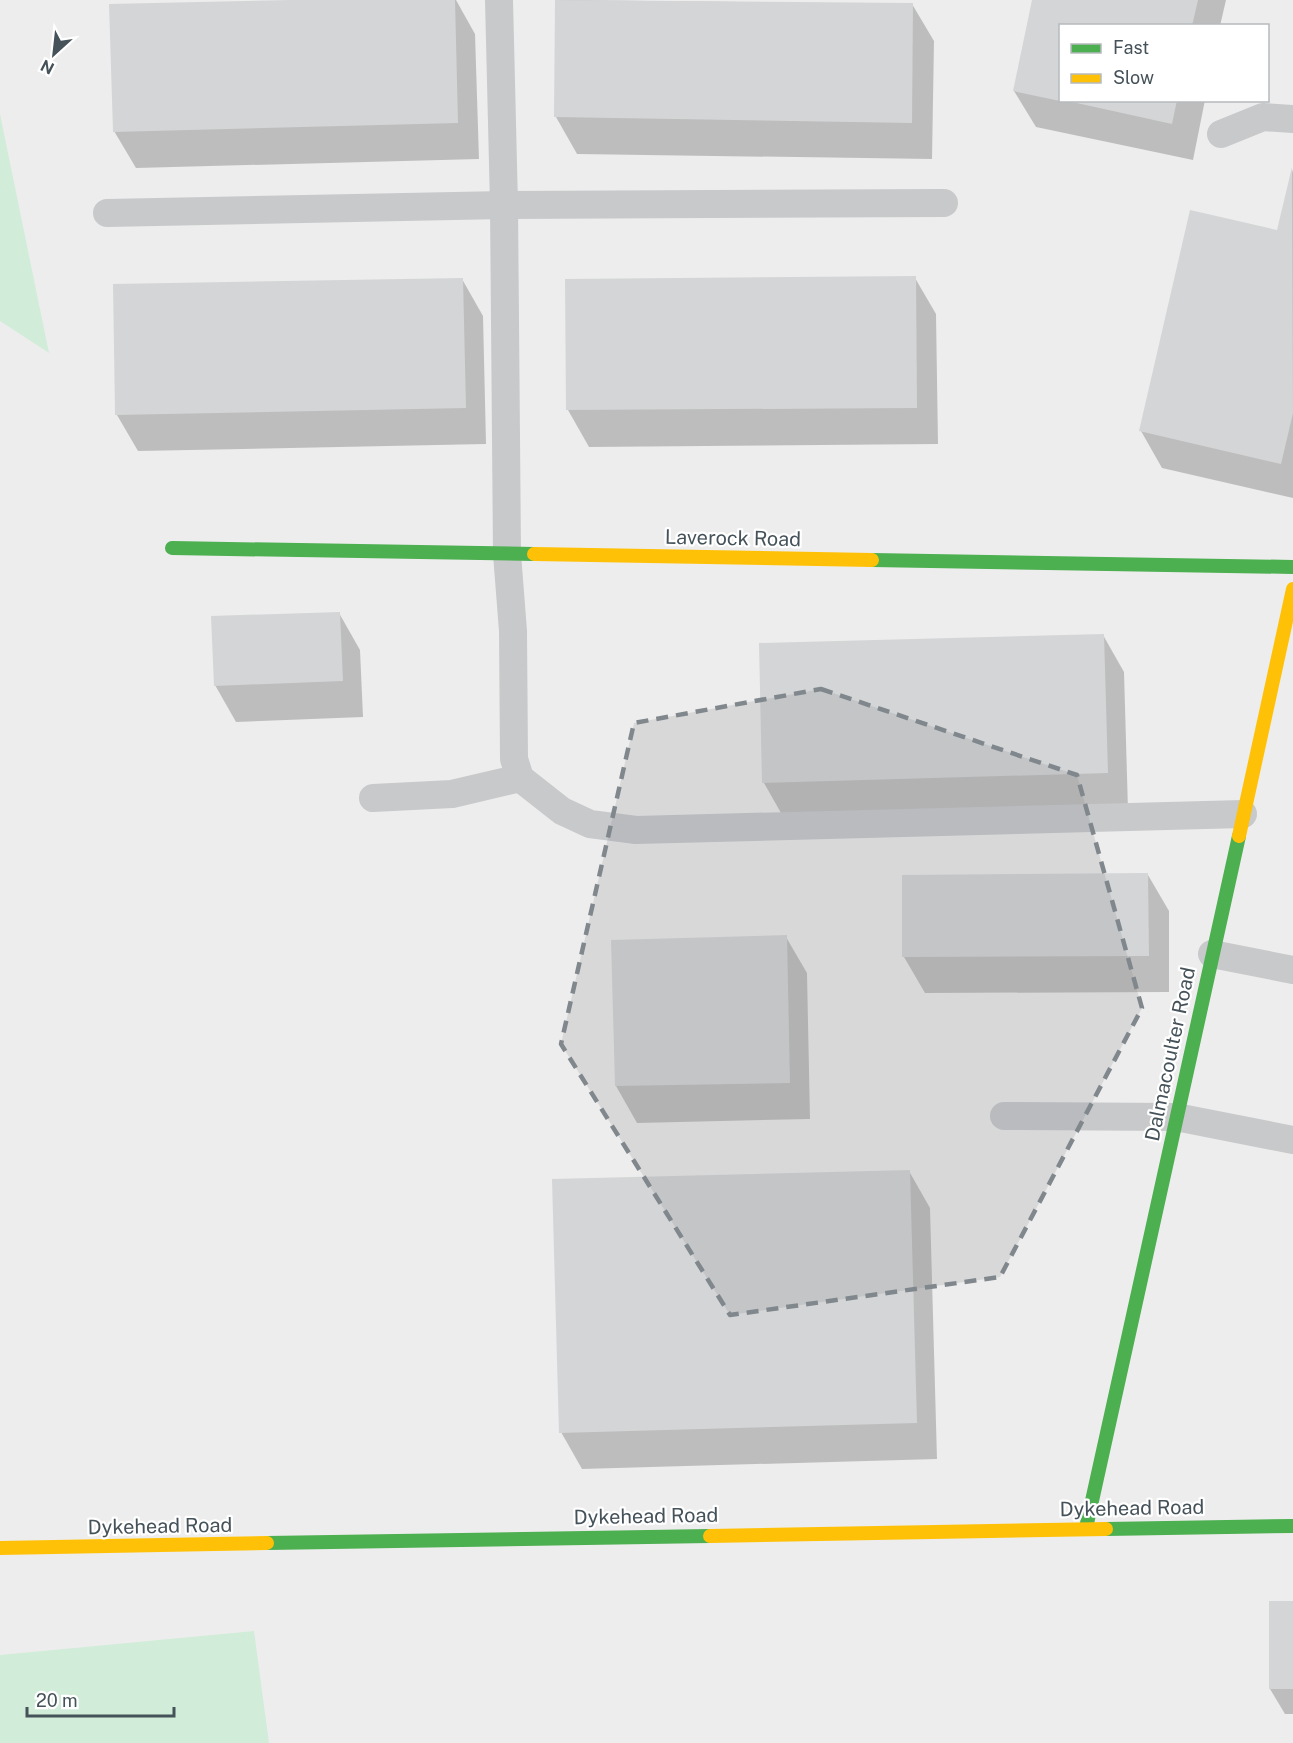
<svg xmlns="http://www.w3.org/2000/svg" width="1293" height="1743" viewBox="0 0 1293 1743" font-family="'Public Sans',sans-serif">
  <rect width="100%" height="100%" fill="#eeeded"/>
  <g fill="#d1edd9">
    <polygon points="0,114 49,353 0,321"/>
    <polygon points="254,1631 269,1743 0,1743 0,1655"/>
  </g>
  <g fill="#0003">
    <polygon points="353,0 456,0 475,34 479,159 136,168 114,131"/>
    <polygon points="557,0 912,4 934,41 932,159 577,154 556,117"/>
    <polygon points="1033,0 1226,0 1220,26 1060,26 1060,100 1205,100 1193,160 1036,127 1014,91"/>
    <polygon points="1293,169 1293,498 1162,468 1141,431 1278,232"/>
    <polygon points="915,278 936,314 938,444 589,447 568,410 567,280"/>
    <polygon points="462,279 483,316 486,444 138,451 117,415"/>
    <polygon points="339,613 360,650 363,717 236,722 215,685"/>
    <polygon points="1103,635 1124,672 1128,810 785,820 764,783 760,645"/>
    <polygon points="1148,875 1169,911 1169,992 925,993 904,957"/>
    <polygon points="786,937 807,973 810,1119 637,1123 616,1086 612,941"/>
    <polygon points="909,1171 930,1208 937,1459 582,1469 561,1432"/>
    <polygon points="1293,1603 1293,1714 1285,1714 1270,1689"/>
  </g>
  <g fill="#d4d5d6">
    <polygon points="291,0 455,0 458,123 113,132 109,4"/>
    <polygon points="555,0 913,3 912,123 554,117"/>
    <polygon points="1032,0 1198,0 1192,26 1060,26 1060,101 1013,91"/>
    <polygon points="1063,100 1177,100 1172,124"/>
    <polygon points="1292,167 1293,413 1281,464 1139,431 1190,210 1277,230"/>
    <polygon points="916,276 917,408 566,410 565,279"/>
    <polygon points="463,278 466,408 115,415 113,284"/>
    <polygon points="340,612 343,681 214,686 211,616"/>
    <polygon points="1104,634 1108,773 762,783 759,643"/>
    <polygon points="1148,873 1149,956 902,957 902,875"/>
    <polygon points="787,935 790,1083 615,1086 611,940"/>
    <polygon points="910,1170 917,1423 559,1433 552,1179"/>
    <rect x="1269" y="1601" width="24" height="88"/>
  </g>
  <g fill="none" stroke-linecap="round" stroke-linejoin="round">
    <g stroke="#c7c9cb" stroke-width="28">
      <polyline points="499,0 504,205 507,554 513,631 514,759 520,778 562,811 590,824 636,830 1243,814"/>
      <polyline points="1221,134 1263,117 1293,119"/>
      <polyline points="107,213 504,205 944,203"/>
      <polyline points="373,798 452,794 520,778"/>
      <polyline points="1212,954 1293,970"/>
      <polyline points="1004,1116 1176,1117 1293,1140"/>
    </g>
    <g stroke="#4caf50" stroke-width="14">
      <polyline points="172,548 534,554"/>
      <polyline points="872,560 1293,567"/>
      <polyline points="1086,1528 1239,836"/>
      <polyline points="1106,1529 1293,1526"/>
      <polyline points="267,1543 710,1536"/>
    </g>
    <g stroke="#ffc107" stroke-width="14">
      <polyline points="534,554 872,560"/>
      <polyline points="1239,836 1293,589"/>
      <polyline points="710,1536 1106,1529"/>
      <polyline points="0,1548 267,1543"/>
    </g>
  </g>
  <path fill="#80888d" fill-opacity="0.2" stroke="#80888d" stroke-width="4.5" stroke-dasharray="12 8" stroke-linejoin="round" d="M821 689 1077 775 1142 1008 1000 1277 730 1315 561 1044 634 723Z"/>
  <g text-anchor="middle" stroke-width="4.5" stroke-linejoin="round" paint-order="stroke">
    <g font-size="20" fill="#455259" stroke="#fff">
      <text transform="translate(733 538) rotate(1)" y="7">Laverock Road</text>
      <text transform="translate(1170 1054) rotate(-78)" y="7">Dalmacoulter Road</text>
      <text transform="translate(1132 1508) rotate(-1)" y="7">Dykehead Road</text>
      <text transform="translate(646 1516) rotate(-1)" y="7">Dykehead Road</text>
      <text transform="translate(160 1526) rotate(-1)" y="7">Dykehead Road</text>
    </g>
  </g>
  <rect x="1059" y="24" width="210" height="78" fill="#ffffff" stroke="#b5babd" stroke-width="1.5"/>
  <rect x="1071" y="44" width="30" height="9" fill="#4caf50" stroke="#b5babd" stroke-width="1.5"/>
  <text x="1113" y="54" font-size="18" fill="#455259">Fast</text>
  <rect x="1071" y="74" width="30" height="9" fill="#ffc107" stroke="#b5babd" stroke-width="1.5"/>
  <text x="1113" y="84" font-size="18" fill="#455259">Slow</text>
  <g transform="translate(54 54) rotate(207)" stroke="#ffffff" stroke-width="4.5" paint-order="stroke">
  <path d="M0-4.5L10 22L0 15L-10 22Z" fill="#455259"/>
  <text y="-9" font-size="16" font-weight="bold" text-anchor="middle" fill="#455259">N</text>
  </g>
  <path d="M27 1707v9h147v-9" fill="none" stroke="#455259" stroke-width="3"/>
  <text x="36" y="1707" font-size="18" fill="#455259" stroke="#ffffff" stroke-width="4.5" paint-order="stroke">20 m</text>
</svg>
